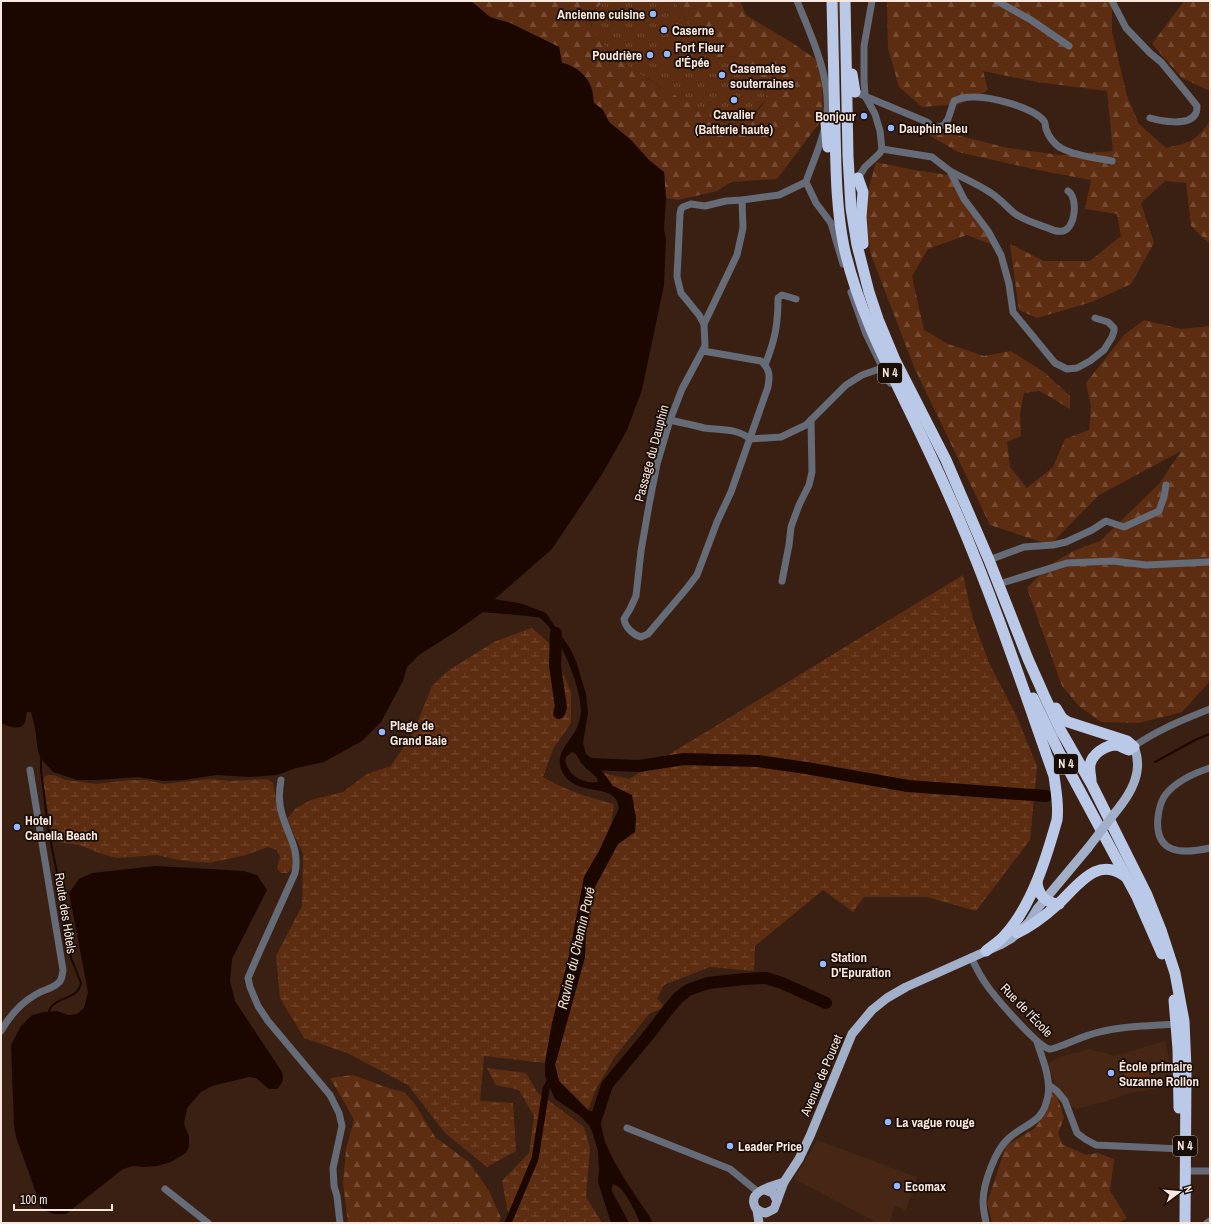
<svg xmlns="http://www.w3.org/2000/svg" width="1211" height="1224" viewBox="0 0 1211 1224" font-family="'Archivo Narrow',sans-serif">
  <defs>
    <pattern id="grass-tufts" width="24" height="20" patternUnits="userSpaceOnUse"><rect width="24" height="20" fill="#5d2d11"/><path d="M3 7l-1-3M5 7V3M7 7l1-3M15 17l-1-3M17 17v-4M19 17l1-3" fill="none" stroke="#754b33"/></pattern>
    <pattern id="forest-firs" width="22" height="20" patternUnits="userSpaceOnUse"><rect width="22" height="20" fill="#5d2d11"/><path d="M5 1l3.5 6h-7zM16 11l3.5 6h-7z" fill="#754b33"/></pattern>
    <pattern id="wetland-marsh" width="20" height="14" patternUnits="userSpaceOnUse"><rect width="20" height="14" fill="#5d2d11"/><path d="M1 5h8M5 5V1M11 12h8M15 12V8" fill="none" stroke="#754b33"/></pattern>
  </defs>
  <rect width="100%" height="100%" fill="#3a2012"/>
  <g fill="#462615">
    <polygon points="1165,1041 1175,1084 1145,1091 1133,1092 1107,1101 1077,1109 1071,1106 1054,1081 1046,1065 1059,1057 1089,1049 1102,1052 1114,1056"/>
    <polygon points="817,1140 917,1177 906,1210 895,1206 889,1223 878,1223 794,1179"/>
  </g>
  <g fill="url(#grass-tufts)">
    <polygon points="602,1 675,1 706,55 719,59 729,56 739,58 744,63 756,82 763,86 766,93 765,100 750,118 733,124 715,120 632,69 606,47 595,35 592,28 590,16 594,9 599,6"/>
    <polygon points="837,1 839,1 840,103"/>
  </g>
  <g fill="url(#forest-firs)">
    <path d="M471 1H602C601 3 601 5 599 6 598 8 595 7 594 9 591 11 590 17 590 20 593 51 660 86 685 101 699 109 714 122 731 124 743 125 769 106 766 92 765 86 760 85 756 82 750 75 748 65 740 59 729 51 719 64 706 55L675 1H740L746 15 794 44 817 60 822 78 823 118 777 179 731 182 717 191 678 200 666 198 664 172 649 160 631 140 609 122 603 110 594 103C593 98 593 91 591 87 587 75 574 65 562 63L559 47 510 23 490 17Z"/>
    <path d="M887 1H1112V32L1127 96 1139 124 1166 148C1189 143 1196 141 1210 121V244L1191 226 1186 183 1165 181 1141 203 1154 243 1131 284 1092 302 1037 318 1019 310 1010 244 1044 261H1090L1121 236 1117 214 1085 209 1091 180 1038 170 958 152 908 123 1008 148 1060 155 1113 151 1107 91 1037 82 983 71 988 90 960 104 922 107 899 87 888 48Z"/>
    <polygon points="1184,1 1210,1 1210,91 1182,78 1152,44"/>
    <polygon points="876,162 914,170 949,175 993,245 967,235 928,249 912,276 924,330 948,344 984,356 1011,351 1044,372 1070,396 1070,409 1040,391 1024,393 1020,414 1021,436 1007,442 1010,467 1027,488 1053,467 1065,439 1089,430 1091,406 1086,383 1124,335 1144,320 1181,329 1210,326 1210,681 1182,712 1139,723 1101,722 1079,706 1062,686 1027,588 1050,565 1073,551 1100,541 1159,484 1181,451 1099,495 1050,545 990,525 914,367 870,252 865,202"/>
    <polygon points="353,1075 391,1089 404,1092 415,1104 435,1137 469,1162 489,1191 501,1218 498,1223 348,1223 343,1183 346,1149 354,1120 343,1100 330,1078"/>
    <polygon points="1051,1090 1056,1092 1064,1118 1058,1133 1062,1144 1086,1155 1097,1153 1114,1159 1110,1191 1127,1218 1118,1223 992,1223 987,1203 1006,1146 1035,1128 1046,1112"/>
  </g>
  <g fill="url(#wetland-marsh)">
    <polygon points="963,575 972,616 989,663 1017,717 1037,766 1030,840 976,911 927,897 864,897 853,912 823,890 755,946 754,971 710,967 664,985 657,999 665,1007 649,1014 614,1058 596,1089 588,1110 559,1081 555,1065 585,957 586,928 595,887 618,844 632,795 613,786 603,773 629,779"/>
    <path d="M532 628 548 642 571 691V723L553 749 543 777C566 791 588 797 614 804L611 824 600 849 569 956 552 1023 545 1063 484 1056 480 1101 513 1103 516 1151 487 1167 445 1133 408 1085 347 1053 304 1038 280 998 276 956 302 906 303 854 287 819 296 808 311 800 343 792 367 774 391 766 413 733 432 686 449 670 496 641Z"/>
    <polygon points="49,775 54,775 65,780 97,784 130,780 146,780 164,784 209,779 230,781 267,779 273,783 279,815 293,850 293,869 287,873 281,873 277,869 280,857 277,850 268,847 246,855 209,863 178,860 157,855 117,858 102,854 79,845 56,842 52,835 43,781 44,777"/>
    <polygon points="487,1068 526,1073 537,1092 584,1127 590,1148 586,1197 602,1223 510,1223 502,1181 529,1153 534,1116 519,1090 496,1085"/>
  </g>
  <polygon fill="#5d2d11" points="1147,1065 1151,1078 1127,1086 1124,1071"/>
  <g fill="#1c0700" fill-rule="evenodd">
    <path d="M1 1H471L490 17 510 23 559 47 562 63C574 65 587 75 591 87 593 91 593 98 594 103L603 110 609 122 631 140 649 160 664 172 666 198 664 230 666 239 664 285 642 390 627 430 601 476 552 549 495 599 523 604 546 613 571 650 577 664 586 694 588 713 583 743 586 754 594 760 613 786 632 795 636 818 635 832 618 844 595 887 586 928 585 957 555 1065 559 1081 588 1110C603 1114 601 1132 606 1144 617 1171 636 1195 651 1219L652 1223H640C636 1213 624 1186 613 1184L612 1187V1191L629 1223H611L598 1182 599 1170 598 1151 593 1134 589 1125 579 1115 555 1099 545 1076V1063L552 1023 569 956 584 877 600 849 619 808C617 780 573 800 561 769 555 751 572 741 578 725 579 721 581 715 581 711 581 687 559 632 540 618 537 616 490 613 483 612L455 632 419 655 407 667 403 681 381 722 362 741 324 762 296 768 277 775 249 777 217 775 184 780 163 781 138 777 97 780H77L53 772 41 759 38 752 35 728 31 712H27C26 715 26 719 25 722 21 732 7 726 1 723ZM572 752 576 754 581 763 597 778 598 781 597 782C582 784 568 775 565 760L567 756Z"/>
    <path d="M156 866 244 871 257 875 267 890 232 959 230 981 235 1001 282 1072C284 1080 283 1083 277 1089H269L256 1078 249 1077 212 1086 201 1092 187 1108 184 1124 189 1136V1147L186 1153 171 1162 157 1166 144 1167 133 1166 123 1169 66 1214C55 1215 50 1214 41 1207L16 1137 14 1125 11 1045 21 1026 32 1015 44 1012 57 1011 68 1015 77 1014 84 1008 88 992 69 893 79 879 92 873Z"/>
  </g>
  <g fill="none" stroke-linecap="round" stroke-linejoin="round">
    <g stroke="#1c0700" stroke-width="2">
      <path d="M41 759V770L48 828 62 898 71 958 81 983C78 1001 54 996 49 1011"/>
      <polyline points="1155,762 1197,739 1210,734"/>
    </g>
    <polyline stroke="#1c0700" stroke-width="7" points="508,1223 535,1159 546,1089 550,1081"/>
    <g stroke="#1c0700" stroke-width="12">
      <polyline points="556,633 555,666 561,707 559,713"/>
      <polyline points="590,764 639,766 684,759 758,761 806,768 908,786 1046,796"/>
      <polyline points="595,1122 607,1085 647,1037 667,1011 678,998 688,990 708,983 745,979 766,978 782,983 826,1003"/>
    </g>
    <g stroke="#656b77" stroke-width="7">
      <path d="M797 1C812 37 833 82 826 121 823 141 812 164 806 182L816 203 831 223 843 264"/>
      <polyline points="997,1 1031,20 1069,46"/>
      <path d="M1112 1 1126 28 1150 53 1161 62 1185 91 1197 106C1197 109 1197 111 1196 113 1190 127 1160 121 1150 118"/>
      <path d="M855 92 927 122 935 128 944 125 948 119 954 101C960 98 965 97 972 97 989 96 1033 107 1044 121 1046 123 1045 126 1046 129 1048 136 1055 145 1061 148 1076 156 1096 158 1112 161"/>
      <polyline points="882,149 932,157 950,171 964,199 988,231 1001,255 1009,284 1013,312 1055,363 1067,369 1077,368 1090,361 1104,350 1112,337 1114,331 1114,328 1108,322 1095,318"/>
      <path d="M950 171C963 178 978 184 991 193 999 198 1006 206 1014 213 1023 220 1037 224 1048 228 1052 230 1058 232 1063 231 1076 228 1078 197 1068 191"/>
      <polyline points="858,178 865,167 880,153 882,149 880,131 875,114 865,96 864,80 864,46 872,1"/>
      <polyline points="851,292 866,334 890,383"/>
      <polyline points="704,324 737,255 743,228 742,200"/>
      <path d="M703 351 761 361C770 369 770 376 768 387L731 492 717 522 697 575 687 588 648 634 641 637C633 635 625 627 624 619L630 609 636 596 641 551 649 505 657 464 670 420 682 389 705 346 704 324 699 315 681 293 677 277 680 214 681 209 683 207 691 204 705 206 726 201 742 200 779 195 806 182"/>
      <path d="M765 365C775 340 778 325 778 298L782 295 796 299"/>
      <path d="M670 420C682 423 693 425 704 428 720 430 737 428 750 439L781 437 806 425 846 385 862 375 882 368"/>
      <polyline points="989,560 1024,547 1053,545 1066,542 1092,530 1106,521 1124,527 1159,511 1164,497 1166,485"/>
      <polyline points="782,581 789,545 791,527 799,505 809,485 812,472 811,420"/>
      <polyline points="999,584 1067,563 1113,561 1146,565 1210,562"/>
      <path d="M1130 749C1155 731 1182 720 1210 709"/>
      <path d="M1210 768C1194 773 1177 781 1166 794 1161 800 1159 809 1158 817 1154 855 1183 854 1210 848"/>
      <path d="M281 780C279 791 278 802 282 814 288 836 300 849 295 873L258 955 248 978 250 987 258 1006 268 1021 330 1095 339 1113 342 1126 333 1168 334 1186 337 1196 340 1223"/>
      <path d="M971 957C975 965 979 974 984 981 992 994 1036 1045 1049 1049 1054 1050 1081 1037 1089 1035 1116 1026 1147 1026 1176 1024"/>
      <path d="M1 1031C9 1017 21 1003 35 995 42 990 51 989 57 984 62 981 62 976 63 970L30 770"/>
      <polyline points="1049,1085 1057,1091 1065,1101 1077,1133 1085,1139 1096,1145 1182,1149"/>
      <polyline points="627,1128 730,1169 758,1192"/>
      <polyline points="1186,1171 1210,1171"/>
      <polyline points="165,1189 208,1223"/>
      <path d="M986 1223C985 1216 983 1209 983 1202 983 1184 995 1150 1009 1138 1026 1122 1043 1125 1048 1095 1051 1078 1042 1058 1037 1042"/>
      <polyline points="1207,1223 1210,1221"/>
    </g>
    <g stroke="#a2afc8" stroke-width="9">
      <path d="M1121 805C1134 788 1143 768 1134 747"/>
      <path d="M765 1190 773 1193 777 1201 774 1209 766 1213C760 1212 755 1210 754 1204 750 1190 774 1186 784 1182"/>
      <polyline points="777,1201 784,1182 799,1159 810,1136 852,1034 872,1010 887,998 906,987 1000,945 1012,938 1029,922 1037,909 1088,848"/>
      <polyline points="757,1210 759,1223"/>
    </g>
    <g stroke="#bac9e8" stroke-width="11">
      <path d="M832 1C833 43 834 86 835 128 836 168 836 208 844 247 857 305 883 357 909 410 926 445 942 479 957 514 994 600 1023 688 1054 776 1056 791 1059 805 1057 820 1046 859 1032 905 1005 935 1000 941 992 946 986 951"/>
      <polyline points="845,1 848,156 851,208 857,245 869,292 878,319 895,360 946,460 989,560 1028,659 1044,695 1061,731 1092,785 1147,895 1161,930 1175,973 1184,1021 1186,1069 1185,1223"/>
      <polyline points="852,74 855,92"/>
      <polyline points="826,122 828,147"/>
      <polyline points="858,178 863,192 861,217 863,244"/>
      <polyline points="1033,698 1058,750 1137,897 1162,954"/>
      <polyline points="1056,708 1062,718 1068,722 1127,741 1134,747"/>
      <path d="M1091 781C1091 776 1089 770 1090 765 1092 754 1105 745 1117 745 1121 746 1125 749 1129 750"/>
      <path d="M1037 882C1038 895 1046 903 1059 904"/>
      <path d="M1017 933C1032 926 1045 916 1057 905 1077 887 1097 854 1126 877"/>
      <polyline points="1174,1000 1178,1049 1179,1108"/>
    </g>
    <polyline stroke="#a2afc8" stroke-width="9" points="1088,848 1121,805"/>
  </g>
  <g fill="#94b7fd" stroke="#190d07" stroke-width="1.5">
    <circle cx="653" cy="14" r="4"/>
    <circle cx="664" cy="30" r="4"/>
    <circle cx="667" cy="54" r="4"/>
    <circle cx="650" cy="55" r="4"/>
    <circle cx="722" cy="75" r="4"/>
    <circle cx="734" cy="100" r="4"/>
    <circle cx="864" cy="116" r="4"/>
    <circle cx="891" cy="128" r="4"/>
    <circle cx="382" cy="732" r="4"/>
    <circle cx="17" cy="827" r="4"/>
    <circle cx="823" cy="964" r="4"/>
    <circle cx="1111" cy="1073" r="4"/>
    <circle cx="888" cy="1122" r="4"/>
    <circle cx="730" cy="1146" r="4"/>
    <circle cx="897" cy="1186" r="4"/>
  </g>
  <g text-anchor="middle" stroke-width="3.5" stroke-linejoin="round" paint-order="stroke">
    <g fill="#190d07" stroke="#b6a69e" stroke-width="1">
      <rect x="878" y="363" width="24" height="20" rx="3"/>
      <rect x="1054" y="754" width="24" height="20" rx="3"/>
      <rect x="1173" y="1136" width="24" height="20" rx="3"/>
    </g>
    <g font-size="12" font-weight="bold" fill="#fae8df">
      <text x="890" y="377">N 4</text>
      <text x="1066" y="768">N 4</text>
      <text x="1185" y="1150">N 4</text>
    </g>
    <g font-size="13" font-weight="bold" fill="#fae8df" stroke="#190d07" text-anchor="start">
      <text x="645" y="19" text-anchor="end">Ancienne cuisine</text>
      <text x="672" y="35">Caserne</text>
      <text x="675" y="52">Fort Fleur<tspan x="675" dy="15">d'Épée</tspan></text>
      <text x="642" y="60" text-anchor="end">Poudrière</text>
      <text x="730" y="73">Casemates<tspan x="730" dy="15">souterraines</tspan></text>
      <text x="734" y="119" text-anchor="middle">Cavalier<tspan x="734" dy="15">(Batterie haute)</tspan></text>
      <text x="856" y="121" text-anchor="end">Bonjour</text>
      <text x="899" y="133">Dauphin Bleu</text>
      <text x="390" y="730">Plage de<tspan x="390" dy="15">Grand Baie</tspan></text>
      <text x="25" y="825">Hotel<tspan x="25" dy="15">Canella Beach</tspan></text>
      <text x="831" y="962">Station<tspan x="831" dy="15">D'Epuration</tspan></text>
      <text x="1119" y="1071">École primaire<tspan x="1119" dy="15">Suzanne Rollon</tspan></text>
      <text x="896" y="1127">La vague rouge</text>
      <text x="738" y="1151">Leader Price</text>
      <text x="905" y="1191">Ecomax</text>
    </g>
    <g font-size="13" fill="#fae8df" stroke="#190d07">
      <text transform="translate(651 453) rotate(-75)" y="5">Passage du Dauphin</text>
      <text transform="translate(66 913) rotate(81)" y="5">Route des Hôtels</text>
      <text transform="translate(1027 1010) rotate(46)" y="5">Rue de l'École</text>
      <text transform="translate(821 1075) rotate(-67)" y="5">Avenue de Poucet</text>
    </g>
    <g font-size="14" font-style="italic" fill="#f0dbd0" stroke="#190d07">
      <text transform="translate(576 948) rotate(-77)" y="5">Ravine du Chemin Pavé</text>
    </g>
  </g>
  <rect width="1211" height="1224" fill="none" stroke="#fae8df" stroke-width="4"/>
  <g transform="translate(1179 1192) rotate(74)" stroke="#190d07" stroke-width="3" paint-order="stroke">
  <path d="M0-3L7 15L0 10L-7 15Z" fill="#fae8df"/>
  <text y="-6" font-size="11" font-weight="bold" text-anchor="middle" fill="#fae8df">N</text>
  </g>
  <path d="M14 1204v6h98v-6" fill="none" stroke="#fae8df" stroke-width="2"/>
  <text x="20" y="1204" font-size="12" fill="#fae8df" stroke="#190d07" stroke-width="3" paint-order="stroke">100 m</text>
</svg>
